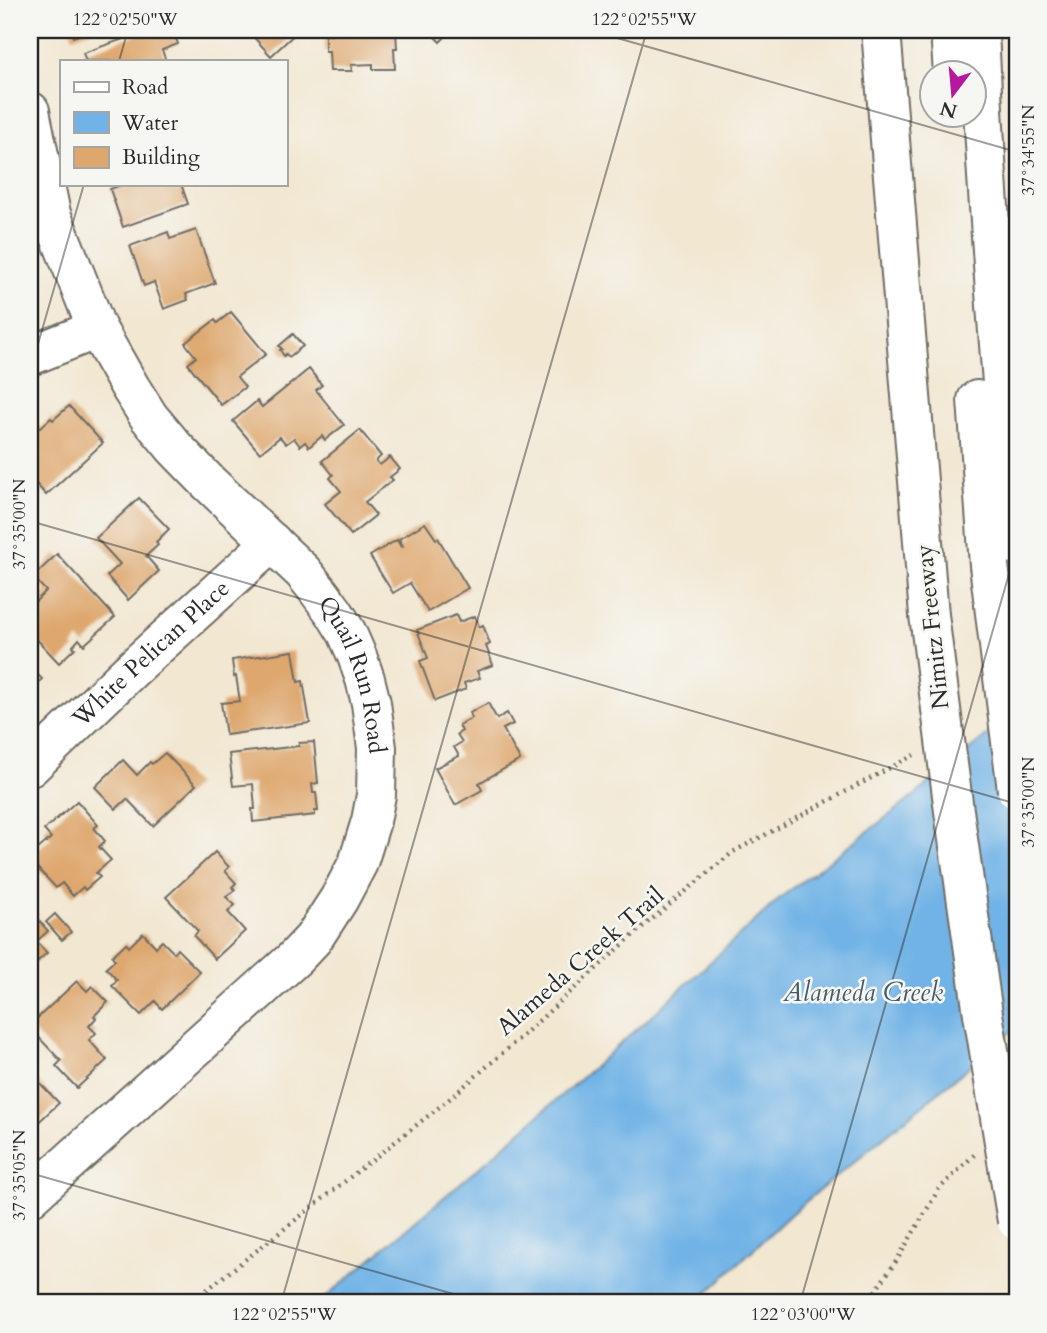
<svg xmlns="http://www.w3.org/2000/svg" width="1047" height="1333" viewBox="0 0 1047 1333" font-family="Cardo,serif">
  <rect width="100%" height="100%" fill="#f6f6f2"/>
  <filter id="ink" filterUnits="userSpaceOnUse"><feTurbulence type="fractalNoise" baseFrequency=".0143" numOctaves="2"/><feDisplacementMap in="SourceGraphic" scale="14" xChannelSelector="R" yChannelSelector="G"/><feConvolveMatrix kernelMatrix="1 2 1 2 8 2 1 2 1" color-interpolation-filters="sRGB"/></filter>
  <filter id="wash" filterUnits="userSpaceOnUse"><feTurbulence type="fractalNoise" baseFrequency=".00686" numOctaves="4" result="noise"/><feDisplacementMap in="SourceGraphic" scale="28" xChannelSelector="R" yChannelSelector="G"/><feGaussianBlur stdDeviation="1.57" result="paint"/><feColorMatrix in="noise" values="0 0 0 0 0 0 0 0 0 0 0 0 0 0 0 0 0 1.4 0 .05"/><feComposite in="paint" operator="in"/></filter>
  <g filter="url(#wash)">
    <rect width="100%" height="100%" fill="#f2e7d1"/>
    <polygon fill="#71b3e6" stroke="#4e6f88" stroke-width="2" points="1017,711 1017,1027 792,1213 696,1303 319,1303 489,1159 645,1022 780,898 904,804"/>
    <g id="blocks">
      <g fill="#dea76e">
        <polygon points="70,30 93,30 73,37"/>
        <polygon points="149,30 173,30 178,44 162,50 166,61 86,61 83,53"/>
        <polygon points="251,30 299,30 271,56 249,32"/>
        <polygon points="332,30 388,30 388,32 396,32 397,48 394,48 395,69 373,69 373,64 351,65 352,71 330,71 329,51 325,51 325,35 332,35"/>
        <polygon points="428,30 452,30 440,42"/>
        <polygon points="124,184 181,184 188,204 123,227 110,189"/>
        <polygon points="196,230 215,283 186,294 188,300 164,309 154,282 144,286 130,246 168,232 170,239"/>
        <polygon points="231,312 266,354 237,377 245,387 221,405 188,364 196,357 185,343 215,320 217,323"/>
        <polygon points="293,334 303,346 289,357 286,354 284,356 280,350 282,349 279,346"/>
        <polygon points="309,369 322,385 316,390 344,425 325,440 322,436 309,447 305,442 300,446 294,438 286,444 280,437 260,453 233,421 257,401 262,407"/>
        <polygon points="69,406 103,443 46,495 30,477 30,418 40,428 51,418 53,420"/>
        <polygon points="360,430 381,456 376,461 380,465 390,457 400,469 390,477 393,480 365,502 376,515 351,535 325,504 341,491 330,478 333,475 322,461"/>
        <polygon points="139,498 169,529 156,542 158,545 146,556 159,571 128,600 107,576 120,564 96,538"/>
        <polygon points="425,523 436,539 438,538 468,588 428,612 410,583 393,593 370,556 397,540 401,547 403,546 399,539"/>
        <polygon points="57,554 115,617 84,645 79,639 73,646 75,648 59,663 30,632 30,607 46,591 33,577"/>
        <polygon points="456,615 459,622 475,616 479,627 483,625 490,644 486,646 493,665 477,671 480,678 464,683 466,689 435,701 420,661 428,658 417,630"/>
        <polygon points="293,651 298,682 303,681 310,723 226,735 221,703 240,701 236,676 234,677 232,660"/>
        <polygon points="30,667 42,679 30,691"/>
        <polygon points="488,703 497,719 507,713 513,724 503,729 520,760 479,783 482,790 455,805 435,768 459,756 454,747 462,742 457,734 462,731 459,725 472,718 470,713"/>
        <polygon points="314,742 318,783 312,784 313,793 316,793 318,811 315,811 315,815 253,822 252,809 255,809 253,784 233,786 229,754 299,746 299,743"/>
        <polygon points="165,753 196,785 153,826 127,799 116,809 95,787 123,760 137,775 150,762 152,764"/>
        <polygon points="77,801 98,825 94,828 105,841 99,847 111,860 96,873 100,877 85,890 83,887 73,896 62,883 56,888 30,860 30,856 51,838 44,830"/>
        <polygon points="215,852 229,867 225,871 236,883 232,887 235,890 226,897 235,905 228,912 245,931 215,959 194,936 198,931 166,897"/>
        <polygon points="30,904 38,914 35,916 48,931 38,940 34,935 32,937 47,953 30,968"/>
        <polygon points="55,914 71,932 62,940 46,922"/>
        <polygon points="143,933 156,947 162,941 174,953 177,949 200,972 162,1009 155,1001 141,1015 112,986 117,980 106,968 115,960 112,956 126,943 129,947"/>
        <polygon points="77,981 87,991 92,986 108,1002 94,1016 96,1018 89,1026 96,1033 89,1040 107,1060 77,1088 56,1066 61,1061 30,1028 30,1025"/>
        <polygon points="37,1080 59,1103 30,1130 30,1086"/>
      </g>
    </g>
  </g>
  <g filter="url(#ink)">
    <use href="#blocks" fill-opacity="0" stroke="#716d65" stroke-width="2"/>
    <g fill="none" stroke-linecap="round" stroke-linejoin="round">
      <g stroke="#716d65" stroke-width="42">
        <g id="minor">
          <path id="s1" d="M30 111 51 214 97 329 130 387 149 417 175 448 209 483 303 572 319 592 334 612 347 633 357 656 365 679 371 703 377 748 376 795 371 821 358 863 339 899 313 939 295 958 30 1197"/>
          <polyline points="30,356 97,329"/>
          <path id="s2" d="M30 767 130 671 272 542"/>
        </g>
      </g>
      <g stroke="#716d65" stroke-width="42">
        <g id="highway">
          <polyline points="881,30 929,615"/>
          <polyline points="950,30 953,74"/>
          <path d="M979 30C987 208 1002 386 1017 564"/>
          <polyline points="977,400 989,565"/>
        </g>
      </g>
      <g stroke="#716d65" stroke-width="4.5" stroke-dasharray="2 5" stroke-linecap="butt">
        <polyline points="190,1303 447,1101 521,1037 640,929 733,852 914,755"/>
        <polyline points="867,1303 897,1260 939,1189 975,1154"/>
      </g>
      <use href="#minor" stroke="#fff" stroke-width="38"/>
      <use href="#highway" stroke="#fff" stroke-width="38"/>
      <g stroke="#716d65" stroke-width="42" stroke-linecap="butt">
        <g id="highway-bridge">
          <polyline points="989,565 1017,790"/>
          <polyline points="929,615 954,811 983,1014 1017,1221"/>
        </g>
      </g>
      <use href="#highway-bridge" stroke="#fff" stroke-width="38"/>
    </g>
  </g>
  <path fill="none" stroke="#2b2b2b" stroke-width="2" stroke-opacity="0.45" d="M589 30 1017 152M119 61 128 30M30 372 84 184M30 521 1017 804M30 1173 485 1303M281 1303 647 30M800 1303 1017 546"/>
  <g text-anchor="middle" stroke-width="5" stroke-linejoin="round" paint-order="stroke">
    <g font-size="24" fill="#2b2b2b" stroke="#f6f6f2">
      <text transform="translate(932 627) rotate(-96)" y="8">Nimitz Freeway</text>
      <text dy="8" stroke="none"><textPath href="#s2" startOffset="166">White Pelican Place</textPath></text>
      <text dy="8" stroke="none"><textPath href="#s1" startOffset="667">Quail Run Road</textPath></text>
      <text transform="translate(580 961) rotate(-41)" y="8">Alameda Creek Trail</text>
    </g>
    <g font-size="26" font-style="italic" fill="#445b6c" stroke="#f6f6f2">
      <text x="863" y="1001">Alameda Creek</text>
    </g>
  </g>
  <rect width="1047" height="1333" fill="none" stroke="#f6f6f2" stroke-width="77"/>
  <rect x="60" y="60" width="228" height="126" fill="#f6f6f2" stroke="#a5a5a2" stroke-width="2"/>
  <rect x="74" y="82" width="35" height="10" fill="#ffffff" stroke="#a5a5a2" stroke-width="2"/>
  <text x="122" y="94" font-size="21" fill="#2b2b2b">Road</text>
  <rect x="74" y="112" width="35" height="21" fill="#71b3e6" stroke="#a5a5a2" stroke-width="2"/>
  <text x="122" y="130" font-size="21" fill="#2b2b2b">Water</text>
  <rect x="74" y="147" width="35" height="21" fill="#dea76e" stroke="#a5a5a2" stroke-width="2"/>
  <text x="122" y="164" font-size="21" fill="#2b2b2b">Building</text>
  <g transform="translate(953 94) rotate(196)"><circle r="33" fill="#f6f6f2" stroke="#a5a5a2" stroke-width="2"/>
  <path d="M0-5L12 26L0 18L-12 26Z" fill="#b5179e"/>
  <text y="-10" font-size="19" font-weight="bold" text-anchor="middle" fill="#2b2b2b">N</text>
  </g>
  <rect x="38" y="38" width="971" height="1256" fill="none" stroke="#2b2b2b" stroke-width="2.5"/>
  <g font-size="18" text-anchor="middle" fill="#2b2b2b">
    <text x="125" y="25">122°02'50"W</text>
    <text x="644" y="25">122°02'55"W</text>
    <text transform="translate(1028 150) rotate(-90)" y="6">37°34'55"N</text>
    <text transform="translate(19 524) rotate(-90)" y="6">37°35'00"N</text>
    <text transform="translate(1028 802) rotate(-90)" y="6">37°35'00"N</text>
    <text transform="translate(19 1175) rotate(-90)" y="6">37°35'05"N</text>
    <text x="284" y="1320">122°02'55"W</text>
    <text x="803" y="1320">122°03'00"W</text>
  </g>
</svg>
